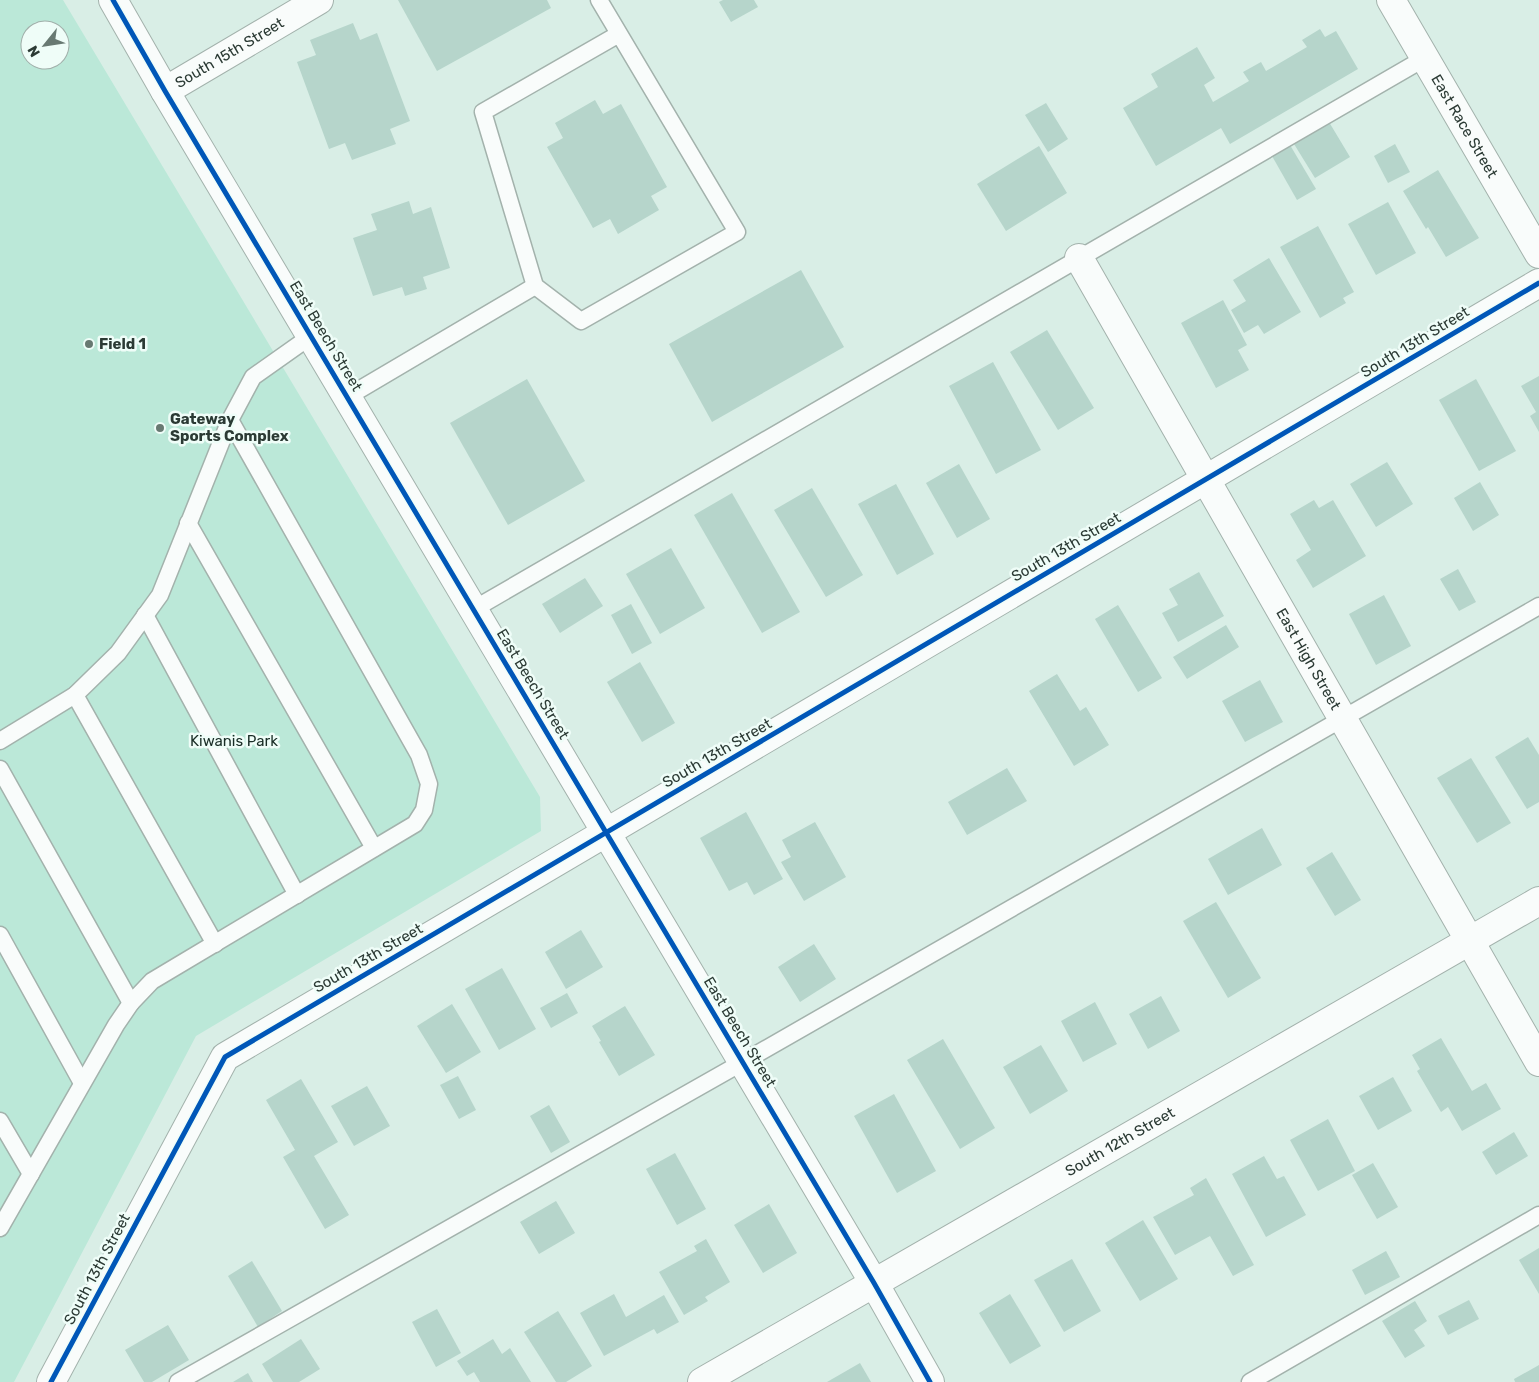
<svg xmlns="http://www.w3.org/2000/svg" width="1539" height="1382" viewBox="0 0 1539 1382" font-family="Rubik,sans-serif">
  <rect width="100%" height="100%" fill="#d9eee6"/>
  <path fill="#bbe8d8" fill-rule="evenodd" d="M0 0H63L540 797 541 831 196 1036 14 1382H0ZM30 30H60V60H30Z"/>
  <g fill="#b6d5cb">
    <polygon points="398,0 547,0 551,8 437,71"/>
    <polygon points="723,0 754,0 758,7 731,22 719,2"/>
    <polygon points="353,23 360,40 377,33 410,121 390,129 396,144 352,160 345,143 329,149 297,62 316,55 310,40"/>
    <polygon points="1320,29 1325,37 1336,31 1358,69 1230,144 1221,128 1156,166 1123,108 1158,87 1151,74 1197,47 1215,78 1204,85 1213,102 1249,81 1243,72 1261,62 1266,71 1307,47 1302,40"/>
    <polygon points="595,100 603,114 621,104 667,187 651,196 659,210 618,234 610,219 593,228 547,147 563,138 555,123"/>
    <polygon points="1046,103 1068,139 1048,152 1025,115"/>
    <polygon points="1329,122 1350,157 1315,178 1294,144"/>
    <polygon points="1395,144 1410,172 1388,183 1374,156"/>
    <polygon points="1290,145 1316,189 1297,200 1272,156"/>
    <polygon points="1039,146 1067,193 1006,231 977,184"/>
    <polygon points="1438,170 1479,238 1446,257 1428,227 1426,229 1403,191"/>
    <polygon points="409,201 413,214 431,207 450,268 423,277 427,289 405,296 402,287 373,296 353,238 377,230 371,214"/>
    <polygon points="1388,202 1416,253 1376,275 1348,224"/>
    <polygon points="1318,226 1354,292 1343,298 1346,303 1320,318 1280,247"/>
    <polygon points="1269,258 1301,312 1264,334 1258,325 1244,333 1231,310 1246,301 1233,280"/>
    <polygon points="801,270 844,347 712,422 669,344"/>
    <polygon points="1223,300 1247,345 1238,350 1249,370 1216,388 1181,323"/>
    <polygon points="1047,330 1094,408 1058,430 1010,352"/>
    <polygon points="993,362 1041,450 996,474 949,386"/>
    <polygon points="1539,376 1539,432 1530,416 1536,412 1521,386"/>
    <polygon points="527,379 585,481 508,525 450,423"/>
    <polygon points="1476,379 1516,451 1479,471 1439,400"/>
    <polygon points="1387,462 1413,504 1376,527 1350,484"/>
    <polygon points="959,464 990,519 957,538 926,483"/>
    <polygon points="1480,482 1499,515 1473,531 1454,498"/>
    <polygon points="896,484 934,554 897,575 858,504"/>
    <polygon points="812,488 863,575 826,597 774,510"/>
    <polygon points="732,493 800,612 762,633 694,515"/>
    <polygon points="1314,500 1319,508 1333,500 1366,556 1313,588 1296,560 1311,550 1290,514"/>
    <polygon points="671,548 705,608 660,634 626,574"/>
    <polygon points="1458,569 1476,602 1459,611 1440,579"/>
    <polygon points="1199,572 1224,616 1178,642 1162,613 1178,605 1169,589"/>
    <polygon points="585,578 603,606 560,633 542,604"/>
    <polygon points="1384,595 1411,646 1376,665 1349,614"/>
    <polygon points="631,604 652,643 632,654 611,615"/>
    <polygon points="1118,605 1162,678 1138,692 1095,619"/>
    <polygon points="1226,625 1239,647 1187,679 1173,657"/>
    <polygon points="640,662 675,723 642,742 607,682"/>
    <polygon points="1057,674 1080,711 1086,707 1109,745 1074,766 1029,691"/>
    <polygon points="1260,680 1283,722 1245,742 1222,701"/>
    <polygon points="1528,737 1539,755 1539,802 1527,809 1495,757"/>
    <polygon points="1471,758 1511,823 1477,843 1437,778"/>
    <polygon points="1007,768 1027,801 967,835 948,802"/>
    <polygon points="746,812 783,879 754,895 747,882 729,891 700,838"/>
    <polygon points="815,822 846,877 804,901 781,862 791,857 782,840"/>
    <polygon points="1262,828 1282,865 1228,895 1208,859"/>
    <polygon points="1332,852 1361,900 1335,916 1306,868"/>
    <polygon points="1216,902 1261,978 1228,998 1183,921"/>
    <polygon points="581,930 603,967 566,989 545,952"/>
    <polygon points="814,944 836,979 800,1002 778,967"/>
    <polygon points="502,968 536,1029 499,1050 465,989"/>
    <polygon points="567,993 578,1013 551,1028 540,1008"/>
    <polygon points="1161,996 1180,1031 1148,1049 1129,1014"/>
    <polygon points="1095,1002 1117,1044 1083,1062 1061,1021"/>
    <polygon points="452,1004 481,1052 446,1073 417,1026"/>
    <polygon points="625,1006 655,1055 619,1076 599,1042 601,1041 592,1026"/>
    <polygon points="1441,1038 1472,1091 1486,1083 1501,1109 1462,1131 1448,1107 1441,1112 1417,1071 1420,1069 1412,1055"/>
    <polygon points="943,1039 995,1128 960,1149 907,1060"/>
    <polygon points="1041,1045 1068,1091 1030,1114 1003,1067"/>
    <polygon points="458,1076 476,1110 459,1119 440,1085"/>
    <polygon points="1393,1077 1412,1111 1378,1130 1359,1096"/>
    <polygon points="301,1079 338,1142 314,1156 349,1215 325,1229 283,1157 295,1150 266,1100"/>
    <polygon points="367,1086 390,1126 354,1146 331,1106"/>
    <polygon points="894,1094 936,1171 897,1193 854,1116"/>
    <polygon points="549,1105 570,1142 551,1153 530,1116"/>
    <polygon points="1328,1119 1355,1171 1318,1191 1290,1140"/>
    <polygon points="1514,1132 1528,1156 1496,1175 1482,1152"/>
    <polygon points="675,1153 706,1209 677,1225 646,1169"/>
    <polygon points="1264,1156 1277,1179 1284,1176 1306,1215 1266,1237 1232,1174"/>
    <polygon points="1373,1163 1398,1207 1377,1219 1352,1175"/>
    <polygon points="1206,1178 1254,1265 1233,1276 1210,1236 1175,1255 1153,1217 1194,1195 1190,1188"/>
    <polygon points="556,1201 575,1233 539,1254 520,1222"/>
    <polygon points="769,1204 797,1253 763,1273 734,1225"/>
    <polygon points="1143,1220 1178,1279 1140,1301 1105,1243"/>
    <polygon points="706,1239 730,1282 705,1297 708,1301 684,1315 659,1272 697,1251 694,1246"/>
    <polygon points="1539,1248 1539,1294 1519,1260"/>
    <polygon points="1386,1251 1400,1277 1365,1295 1352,1270"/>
    <polygon points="1072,1259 1101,1311 1064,1332 1034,1280"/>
    <polygon points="252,1261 282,1311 258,1327 228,1276"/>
    <polygon points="614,1294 626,1317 664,1295 679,1322 657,1334 654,1329 604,1356 580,1313"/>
    <polygon points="1010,1294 1041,1346 1010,1364 979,1313"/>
    <polygon points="1469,1300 1479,1319 1448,1335 1438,1316"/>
    <polygon points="1415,1301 1427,1321 1414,1330 1425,1346 1405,1358 1382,1321"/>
    <polygon points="437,1309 461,1353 436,1367 412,1322"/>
    <polygon points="558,1311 592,1366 566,1382 556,1382 524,1332"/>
    <polygon points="168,1325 189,1360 152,1382 144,1382 125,1350"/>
    <polygon points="301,1339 320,1369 299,1382 273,1382 262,1364"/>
    <polygon points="493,1339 502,1354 510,1348 531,1382 480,1382 474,1372 467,1376 457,1361"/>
    <polygon points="860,1363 871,1382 827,1382"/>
    <polygon points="1539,1365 1539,1382 1515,1382 1514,1379"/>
    <polygon points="248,1373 253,1382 233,1382"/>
  </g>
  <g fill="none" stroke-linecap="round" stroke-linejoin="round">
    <g stroke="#a3b2ac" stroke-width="19">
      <g id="service">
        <polyline points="599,0 737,232 581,321 535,286 483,112 619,34"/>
        <polyline points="347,397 535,286"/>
        <polyline points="188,523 374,848"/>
        <polyline points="474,609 1425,58"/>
        <polyline points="145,615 297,895"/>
        <polyline points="75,695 215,944"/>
        <polyline points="0,741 75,695 118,653 160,595 230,420 253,377 311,336"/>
        <polyline points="0,769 131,1003"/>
        <polyline points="0,935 82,1083"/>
        <polyline points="0,1121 31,1174"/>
        <polyline points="0,1228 116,1025 131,1003 152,981 415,824 424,810 429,784 419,755 230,420"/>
        <polyline points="178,1382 743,1062 1539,606"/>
        <polyline points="1250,1382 1539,1215"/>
      </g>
    </g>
    <g stroke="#a3b2ac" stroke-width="30">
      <g id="minor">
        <polyline points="113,0 165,91 874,1283 930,1382"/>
        <path id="s1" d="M1391 0 1539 254"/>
        <path id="s2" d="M165 91 319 0"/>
        <path id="s3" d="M1079 258 1539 1062"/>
        <polyline points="51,1382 225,1057 1539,283"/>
        <path id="s4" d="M702 1382 1539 901"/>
      </g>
    </g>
    <use href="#service" stroke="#f9fcfb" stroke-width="16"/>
    <use href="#minor" stroke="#f9fcfb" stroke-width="28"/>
    <g stroke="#effdf8" stroke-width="8">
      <g id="cycleway">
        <polyline points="113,0 165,91 874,1283 930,1382"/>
        <polyline points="51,1382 225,1057 1539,283"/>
      </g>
    </g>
    <use href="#cycleway" stroke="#0057b8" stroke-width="5"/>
  </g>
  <g fill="#687972" stroke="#effdf8" stroke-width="2">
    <circle cx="89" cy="344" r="5"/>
    <circle cx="160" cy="428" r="5"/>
  </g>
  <g text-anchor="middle" stroke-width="5" stroke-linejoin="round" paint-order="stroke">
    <g font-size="15" fill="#2b3a34" stroke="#effdf8">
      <text dy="5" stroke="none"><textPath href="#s2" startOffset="75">South 15th Street</textPath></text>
      <text dy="5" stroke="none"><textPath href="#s1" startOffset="146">East Race Street</textPath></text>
      <text transform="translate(326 336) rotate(59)" y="5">East Beech Street</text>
      <text transform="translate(1415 342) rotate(-31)" y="5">South 13th Street</text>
      <text transform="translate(1066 547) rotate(-30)" y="5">South 13th Street</text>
      <text dy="5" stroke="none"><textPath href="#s3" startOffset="462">East High Street</textPath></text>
      <text transform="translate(533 684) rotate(59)" y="5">East Beech Street</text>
      <text transform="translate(717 753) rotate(-30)" y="5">South 13th Street</text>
      <text transform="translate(368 958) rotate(-30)" y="5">South 13th Street</text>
      <text transform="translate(740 1032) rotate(59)" y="5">East Beech Street</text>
      <text dy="5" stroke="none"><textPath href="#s4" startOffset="482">South 12th Street</textPath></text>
      <text transform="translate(97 1269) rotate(-62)" y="5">South 13th Street</text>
    </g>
    <g font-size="15" font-weight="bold" fill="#2b3a34" stroke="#effdf8" text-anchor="start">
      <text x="99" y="349">Field 1</text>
      <text x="170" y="424">Gateway<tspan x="170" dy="17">Sports Complex</tspan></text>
    </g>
    <g font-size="15" fill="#1a2e27" stroke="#effdf8">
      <text x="234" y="746">Kiwanis Park</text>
    </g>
  </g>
  <g transform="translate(45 45) rotate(240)"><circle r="24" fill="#effdf8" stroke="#a1afaa"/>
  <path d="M0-4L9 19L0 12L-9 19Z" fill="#687972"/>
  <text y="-8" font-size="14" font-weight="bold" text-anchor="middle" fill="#2b3a34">N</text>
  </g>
</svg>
